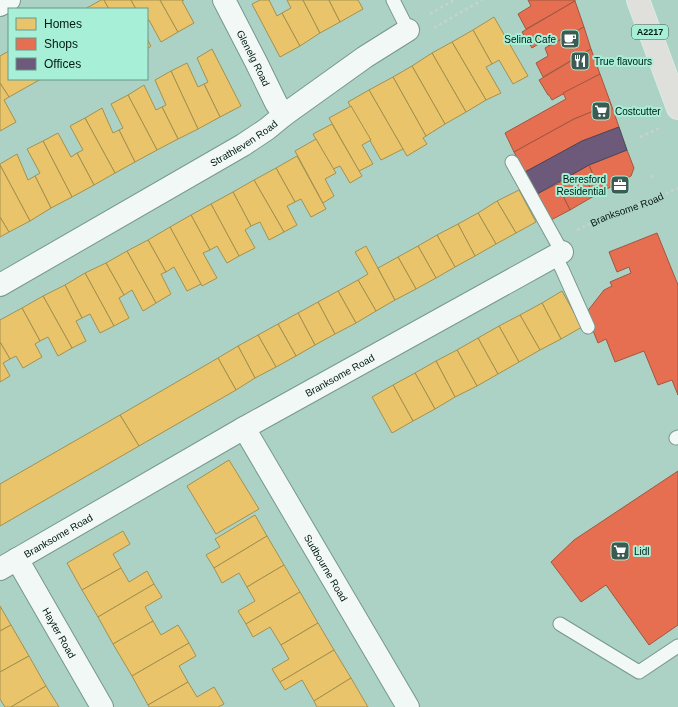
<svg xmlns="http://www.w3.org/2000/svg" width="678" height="707" viewBox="0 0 678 707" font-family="Arial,sans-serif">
  <rect width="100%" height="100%" fill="#abd2c5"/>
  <g fill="#e9c46a" stroke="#a39150">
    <polygon points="101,0 104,0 109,9 85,9"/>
    <polygon points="104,0 131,0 136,9 109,9"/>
    <polygon points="131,0 160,0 178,32 161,42 149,20 147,21 147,9 136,9"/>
    <polygon points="160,0 184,0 182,1 194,23 178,32"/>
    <polygon points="260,0 269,0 277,16 282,13 300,46 280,57 252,4"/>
    <polygon points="287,0 303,0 320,33 300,46 282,13 291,8"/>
    <polygon points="303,0 329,0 340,22 320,33"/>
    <polygon points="329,0 358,0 363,9 340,22"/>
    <polygon points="494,17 528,76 513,84 499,60 492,64 473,30"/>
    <polygon points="473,30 492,64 486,67 501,93 486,100 452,42"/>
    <polygon points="147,39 151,46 147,49"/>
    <polygon points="452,42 486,100 466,112 432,53"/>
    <polygon points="212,49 241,106 220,117 204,84 208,82 197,58"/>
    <polygon points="9,51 9,79 41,79 9,97 0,83 0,56"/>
    <polygon points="432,53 466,112 445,124 412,66"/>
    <polygon points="187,63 198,87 204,84 220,117 198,129 171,71"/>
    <polygon points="412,66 445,124 426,136 393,77"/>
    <polygon points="171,71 198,129 178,139 162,107 166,105 155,80"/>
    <polygon points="393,77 426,136 423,138 427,144 407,156 369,90"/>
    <polygon points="0,83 9,97 4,100 16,122 0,131"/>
    <polygon points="144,85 156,110 162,107 178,139 157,150 128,95"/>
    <polygon points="369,90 403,149 381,160 348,102"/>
    <polygon points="128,95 157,150 135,162 119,130 123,128 111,104"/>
    <polygon points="351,106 371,140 362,145 373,164 359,171 329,118"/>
    <polygon points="102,108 113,133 119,130 135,162 115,173 85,118"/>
    <polygon points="85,118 115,173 94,185 77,153 83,150 70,126"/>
    <polygon points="332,124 362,176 350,183 340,166 333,169 313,134"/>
    <polygon points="58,133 71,157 77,153 94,185 72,197 43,141"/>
    <polygon points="316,139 336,173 325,179 334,196 323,203 295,151"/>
    <polygon points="43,141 72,197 51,208 35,176 40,173 27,149"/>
    <polygon points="17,154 28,180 35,176 51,208 30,221 0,165 0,164"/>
    <polygon points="297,156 326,209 311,217 301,199 295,202 276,168"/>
    <polygon points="0,165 30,221 9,232 0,217"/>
    <polygon points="276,168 295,202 287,206 297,225 284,232 254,180"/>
    <polygon points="254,180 284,232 269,240 260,222 251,226 233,192"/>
    <polygon points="519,190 536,222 516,233 497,201"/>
    <polygon points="233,192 251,226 245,230 255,248 239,256 211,204"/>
    <polygon points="497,201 516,233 496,244 478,213"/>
    <polygon points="211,204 239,256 227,263 217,246 210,250 191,215"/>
    <polygon points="478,213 496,244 475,256 458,224"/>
    <polygon points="191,215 210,250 203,253 217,278 202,286 170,227"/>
    <polygon points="0,217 9,232 0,237"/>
    <polygon points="458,224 475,256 455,267 437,235"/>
    <polygon points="170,227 201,284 187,291 174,267 166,272 148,240"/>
    <polygon points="437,235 455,267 436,278 418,246"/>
    <polygon points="148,240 166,272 161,274 171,294 156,303 127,251"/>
    <polygon points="366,246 395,300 376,311 358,280 368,274 355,252"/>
    <polygon points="418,246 436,278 416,289 398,257"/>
    <polygon points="127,251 156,303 143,311 132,290 124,295 106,263"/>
    <polygon points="398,257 416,289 395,300 378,268"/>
    <polygon points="106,263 124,295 119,298 129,318 114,326 85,273"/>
    <polygon points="85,273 114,326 100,333 90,314 82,318 65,285"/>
    <polygon points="358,280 376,311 356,323 338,291"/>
    <polygon points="65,285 82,318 76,321 86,341 72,348 43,296"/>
    <polygon points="338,291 356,323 335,334 318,302"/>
    <polygon points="562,291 582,327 561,339 542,303"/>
    <polygon points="43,296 72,348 58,356 48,337 40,341 22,308"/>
    <polygon points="318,302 335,334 315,345 298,313"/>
    <polygon points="542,303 561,339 540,350 520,315"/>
    <polygon points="22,308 40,341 35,344 42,357 23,368 16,356 10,359 0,342 0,320"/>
    <polygon points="298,313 315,345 296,356 278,324"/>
    <polygon points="520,315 540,350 519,362 499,326"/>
    <polygon points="278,324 296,356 276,367 258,335"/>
    <polygon points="499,326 519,362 498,374 478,338"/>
    <polygon points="258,335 276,367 255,378 238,346"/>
    <polygon points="478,338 498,374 477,386 457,350"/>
    <polygon points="0,342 10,359 3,363 10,376 0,382"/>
    <polygon points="238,346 255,378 236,390 218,358"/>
    <polygon points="457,350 477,386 455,397 436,361"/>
    <polygon points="218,358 236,390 139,446 120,415"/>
    <polygon points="436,361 455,397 435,409 415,373"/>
    <polygon points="415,373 435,409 413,421 393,385"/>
    <polygon points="393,385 413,421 392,433 372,397"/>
    <polygon points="120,415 139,446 0,526 0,484"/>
    <polygon points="229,460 259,509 216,534 187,486"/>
    <polygon points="255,515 267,536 214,568 206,555 220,547 215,539"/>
    <polygon points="123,531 130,544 113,554 121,568 82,590 67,563"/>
    <polygon points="267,536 284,565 247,587 239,573 222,583 214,568"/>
    <polygon points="284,565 300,592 246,624 238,611 255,601 247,587"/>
    <polygon points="121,568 129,582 147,571 154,584 98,617 82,590"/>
    <polygon points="154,584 162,597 145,607 153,621 113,644 98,617"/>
    <polygon points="300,592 318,623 281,645 270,627 253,637 246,624"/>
    <polygon points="0,606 11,625 0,631"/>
    <polygon points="153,621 161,635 178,625 189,643 132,676 113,644"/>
    <polygon points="318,623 334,650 280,682 272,669 289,659 281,645"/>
    <polygon points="11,625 29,656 0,672 0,631"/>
    <polygon points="189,643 196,656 179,666 188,682 148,705 132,676"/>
    <polygon points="334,650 351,678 314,701 302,680 285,690 280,682"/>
    <polygon points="29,656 46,686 11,707 5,707 0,699 0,672"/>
    <polygon points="351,678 368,707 317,707 314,701"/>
    <polygon points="188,682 197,697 214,687 224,704 218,707 149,707 148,705"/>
    <polygon points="46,686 59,707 11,707"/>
  </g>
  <g fill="#e76f51" stroke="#a2563f">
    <polygon points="528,0 575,0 575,1 526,29 518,14 531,6"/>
    <polygon points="575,1 584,27 549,46 545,40 532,48 522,32"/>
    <polygon points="584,27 591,49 543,77 536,63 548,56 545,48"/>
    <polygon points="591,49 600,74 552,100 549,95 548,95 539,80"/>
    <polygon points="600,74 611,104 574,119 514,152 505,133 566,99 563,93"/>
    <polygon points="611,104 619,127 582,141 525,172 514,152 574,119"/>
    <polygon points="627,150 634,168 631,176 594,196 586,179 593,175 589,165"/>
    <polygon points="589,165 593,175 586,179 594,196 570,210 557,184"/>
    <polygon points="557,184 570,210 551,220 537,194"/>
    <polygon points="657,233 678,285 678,395 672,380 658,385 644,351 615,362 606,339 598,343 586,313 604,290 612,286 610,282 631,273 629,267 617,272 609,252"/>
    <polygon points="678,471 678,625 649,645 606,585 581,602 551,562 574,540"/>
  </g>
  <polygon fill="#6d597a" stroke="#4c465b" points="619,127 627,150 589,165 537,194 525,172 582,141"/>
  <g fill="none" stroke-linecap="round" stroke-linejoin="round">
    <g stroke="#77978d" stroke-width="15">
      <g id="service">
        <polyline points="393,0 408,30"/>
        <polyline points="512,162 562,252"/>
        <polyline points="555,256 562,269 588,327"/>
        <polyline points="676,438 678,437"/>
        <polyline points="560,624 639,672 678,646"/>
      </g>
    </g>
    <g stroke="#77978d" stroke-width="24">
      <g id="minor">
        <path id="s2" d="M224 0 256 62 276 103 284 115"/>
        <polyline points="0,5 9,0"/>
        <path id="s3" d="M0 285 243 145 267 129 284 115 365 57 408 30"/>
        <path id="s4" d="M244 428 408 707"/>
        <path id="s5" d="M17 559 102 707"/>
        <path id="s6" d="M0 569 244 428 562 252"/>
      </g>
    </g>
    <g stroke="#d9ebe5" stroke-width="24">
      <polyline id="primary" points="638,0 678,108"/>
    </g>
    <g stroke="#c5d3ce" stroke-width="2.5" stroke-dasharray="3 3" stroke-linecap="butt">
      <polyline points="430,14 454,0"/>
      <polyline points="434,28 482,0"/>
      <polyline points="640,137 660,128"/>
      <polyline points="651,175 654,180"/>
      <path id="s1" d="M577 230 606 216 650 201 678 188"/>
    </g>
    <use href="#service" stroke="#f2f8f6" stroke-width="13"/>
    <use href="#minor" stroke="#f2f8f6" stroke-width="22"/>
    <use href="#primary" stroke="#dfe0db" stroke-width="22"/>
  </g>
  <defs>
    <g id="cafe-square" transform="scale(1)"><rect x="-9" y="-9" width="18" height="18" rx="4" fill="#3c5b52" stroke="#a8efd8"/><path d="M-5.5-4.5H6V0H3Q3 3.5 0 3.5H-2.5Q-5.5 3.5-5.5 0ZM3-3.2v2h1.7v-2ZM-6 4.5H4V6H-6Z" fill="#fff"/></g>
    <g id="restaurant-square" transform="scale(1)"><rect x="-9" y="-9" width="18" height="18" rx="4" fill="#3c5b52" stroke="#a8efd8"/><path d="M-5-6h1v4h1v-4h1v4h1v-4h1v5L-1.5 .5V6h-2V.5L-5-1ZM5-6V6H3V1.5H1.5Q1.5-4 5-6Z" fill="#fff"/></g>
    <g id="supermarket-square" transform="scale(1)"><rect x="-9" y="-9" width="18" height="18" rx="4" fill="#3c5b52" stroke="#a8efd8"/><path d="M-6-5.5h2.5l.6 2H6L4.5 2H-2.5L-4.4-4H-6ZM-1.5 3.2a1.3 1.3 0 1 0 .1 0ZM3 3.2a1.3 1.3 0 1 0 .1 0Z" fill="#fff"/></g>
    <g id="office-square" transform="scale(1)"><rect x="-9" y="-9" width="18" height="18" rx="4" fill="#3c5b52" stroke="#a8efd8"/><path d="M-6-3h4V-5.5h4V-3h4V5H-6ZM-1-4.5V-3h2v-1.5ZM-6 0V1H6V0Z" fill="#fff"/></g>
  </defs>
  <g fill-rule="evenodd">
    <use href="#cafe-square" x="570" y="39"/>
    <use href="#restaurant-square" x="580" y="61"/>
    <use href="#supermarket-square" x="601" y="111"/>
    <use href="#office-square" x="620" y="185"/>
    <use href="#supermarket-square" x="620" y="551"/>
  </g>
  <g text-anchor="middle" stroke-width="4" stroke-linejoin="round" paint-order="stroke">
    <rect fill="#a8efd8" stroke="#325b4f" stroke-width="1" x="632" y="25" width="36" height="14" rx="3"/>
    <g font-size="9" font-weight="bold" fill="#001b14">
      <text x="650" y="35">A2217</text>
    </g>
    <g font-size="10" fill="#001b14" stroke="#a8efd8" text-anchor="start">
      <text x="556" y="43" text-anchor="end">Selina Cafe</text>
      <text x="594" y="65">True flavours</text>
      <text x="615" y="115">Costcutter</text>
      <text x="606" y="183" text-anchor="end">Beresford<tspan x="606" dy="12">Residential</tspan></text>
      <text x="634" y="555">Lidl</text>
    </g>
    <g font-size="10" fill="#001b14" stroke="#a8efd8">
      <text dy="4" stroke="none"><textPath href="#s2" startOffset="65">Glenelg Road</textPath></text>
      <text dy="4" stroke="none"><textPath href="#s3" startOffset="282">Strathleven Road</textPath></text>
      <text dy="4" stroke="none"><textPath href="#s1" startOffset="54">Branksome Road</textPath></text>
      <text dy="4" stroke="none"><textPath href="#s6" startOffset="391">Branksome Road</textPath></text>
      <text dy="4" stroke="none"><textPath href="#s6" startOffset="67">Branksome Road</textPath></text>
      <text dy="4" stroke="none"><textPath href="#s4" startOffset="162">Sudbourne Road</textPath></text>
      <text dy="4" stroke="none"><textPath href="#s5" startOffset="85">Hayter Road</textPath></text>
    </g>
  </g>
  <rect x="8" y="8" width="140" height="72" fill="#a8efd8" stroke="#659a8a"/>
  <rect x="16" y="18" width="20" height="12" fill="#e9c46a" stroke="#659a8a"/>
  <text x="44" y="28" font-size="12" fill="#001b14">Homes</text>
  <rect x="16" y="38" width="20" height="12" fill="#e76f51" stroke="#659a8a"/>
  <text x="44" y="48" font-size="12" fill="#001b14">Shops</text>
  <rect x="16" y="58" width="20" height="12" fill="#6d597a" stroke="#659a8a"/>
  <text x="44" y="68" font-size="12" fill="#001b14">Offices</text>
</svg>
